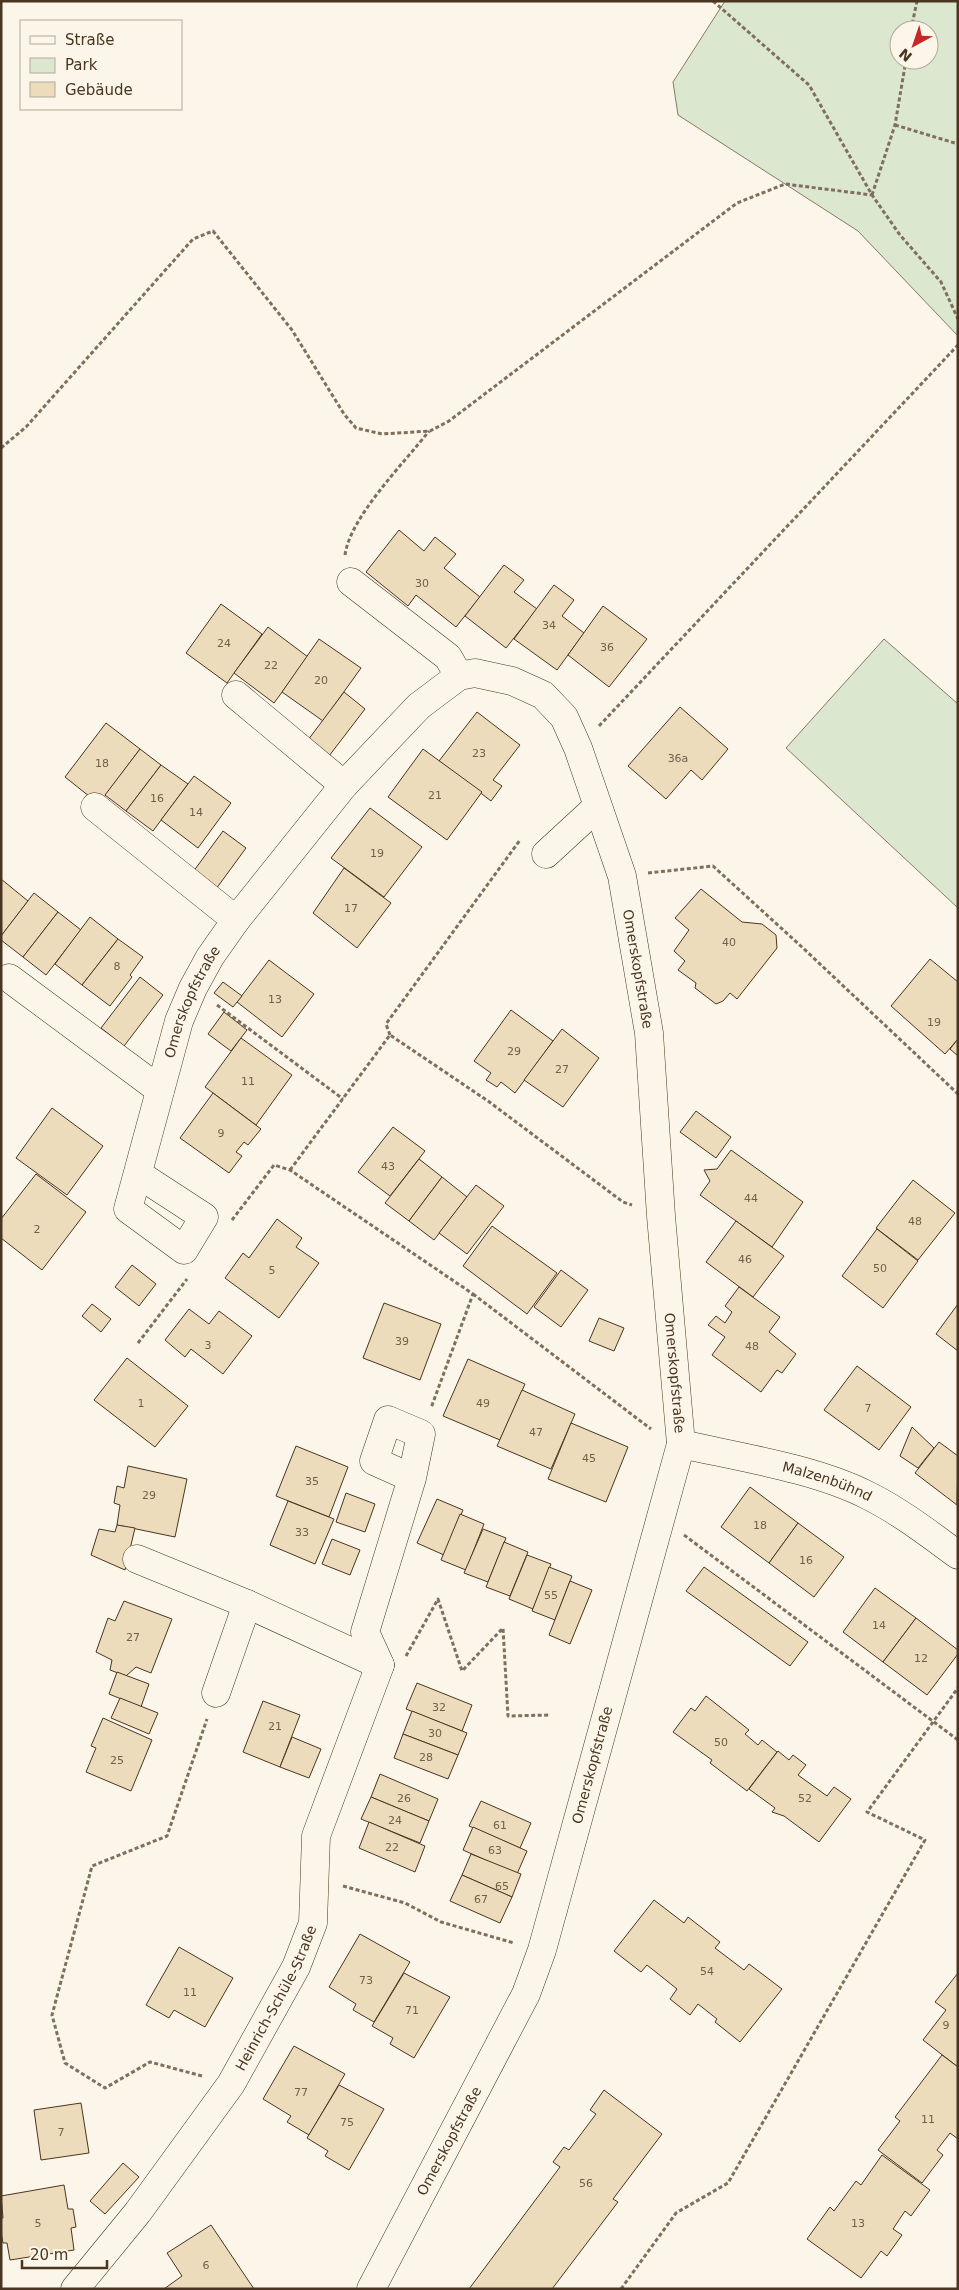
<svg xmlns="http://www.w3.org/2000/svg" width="959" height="2290" viewBox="0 0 959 2290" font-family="'DejaVu Sans',sans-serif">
  <rect width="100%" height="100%" fill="#fbf6e9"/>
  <g fill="#dce7d0" stroke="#887966" fill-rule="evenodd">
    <path d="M725 1H958V336L858 231 678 115 673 82ZM899 30H929V60H899Z"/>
    <polygon points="884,639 958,704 958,908 786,748"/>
  </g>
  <g fill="#ecdcbc" stroke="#4a3520">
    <polygon points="399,530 424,551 435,537 456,554 444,568 480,597 456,627 416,595 408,606 366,572"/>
    <polygon points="504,565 524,580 514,592 537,609 506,648 465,616"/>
    <polygon points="554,585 574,600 562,616 584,633 557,670 514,639"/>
    <polygon points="221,604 262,634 227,683 186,653"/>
    <polygon points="603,606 647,639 609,687 568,655"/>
    <polygon points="268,627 308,657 274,703 234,673"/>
    <polygon points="319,639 361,668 323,721 282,692"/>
    <polygon points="344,692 365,709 329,756 308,740"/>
    <polygon points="680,707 728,749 702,780 691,770 666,799 628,766"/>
    <polygon points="477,712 520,745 493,780 502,786 491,801 439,761"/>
    <polygon points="106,723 140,749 99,804 65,777"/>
    <polygon points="140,749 161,765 126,811 105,795"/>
    <polygon points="423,749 482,792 447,840 388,797"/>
    <polygon points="161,765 188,784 153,831 126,811"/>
    <polygon points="194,776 231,803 198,848 161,820"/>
    <polygon points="370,808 422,847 384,897 331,858"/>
    <polygon points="223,831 246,848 216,889 193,872"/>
    <polygon points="344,868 391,903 357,948 313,913"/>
    <polygon points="1,879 28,901 1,936"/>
    <polygon points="701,889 742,922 762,924 776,935 777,948 737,999 730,993 723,1001 716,1004 695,988 696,983 678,970 685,961 674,951 689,930 675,918"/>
    <polygon points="34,893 58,912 23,957 1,940 1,936"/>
    <polygon points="58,912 81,930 46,975 23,957"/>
    <polygon points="90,917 118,939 82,985 55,964"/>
    <polygon points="118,939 143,957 130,975 132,977 110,1006 82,985"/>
    <polygon points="930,959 958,982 958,1039 945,1054 891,1006"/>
    <polygon points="269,960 314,994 282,1037 237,1002"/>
    <polygon points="140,977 163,995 124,1046 101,1028"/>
    <polygon points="223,982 242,996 233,1007 214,993"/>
    <polygon points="511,1010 553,1041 515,1093 501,1082 497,1087 486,1080 491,1073 474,1061"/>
    <polygon points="224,1012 247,1030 231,1051 208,1034"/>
    <polygon points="562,1029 599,1058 563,1107 524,1080"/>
    <polygon points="241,1038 292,1075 256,1125 205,1087"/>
    <polygon points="958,1039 958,1056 950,1049"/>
    <polygon points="213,1093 261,1129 248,1145 244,1142 236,1152 242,1156 229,1173 180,1138"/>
    <polygon points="52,1108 103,1146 67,1195 16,1158"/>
    <polygon points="696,1111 731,1137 716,1158 680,1132"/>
    <polygon points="393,1127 425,1151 390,1196 358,1172"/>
    <polygon points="731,1150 803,1202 772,1247 700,1195 710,1181 704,1170 717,1169"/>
    <polygon points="419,1159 442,1177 409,1221 385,1203"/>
    <polygon points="36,1174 86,1212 42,1270 1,1238 1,1219"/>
    <polygon points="442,1177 467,1197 434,1240 409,1221"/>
    <polygon points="913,1180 955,1213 918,1260 876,1228"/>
    <polygon points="476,1185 504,1206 467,1254 439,1233"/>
    <polygon points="277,1219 302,1238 296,1247 319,1263 279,1318 225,1278 243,1253 249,1258"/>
    <polygon points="736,1221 784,1256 753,1297 706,1262"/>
    <polygon points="492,1226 557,1273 527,1314 463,1266"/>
    <polygon points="877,1229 918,1261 883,1308 842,1276"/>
    <polygon points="132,1265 156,1284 139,1306 115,1287"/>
    <polygon points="561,1270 588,1290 561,1327 534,1307"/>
    <polygon points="739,1287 780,1317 769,1332 796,1354 782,1373 777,1370 761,1392 712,1355 725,1337 708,1325 716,1316 725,1323 732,1312 725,1306"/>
    <polygon points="384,1303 441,1324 420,1380 363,1358"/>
    <polygon points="92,1304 111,1319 101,1332 82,1316"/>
    <polygon points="958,1304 958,1351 936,1334"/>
    <polygon points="189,1309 209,1324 219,1311 252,1336 223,1374 191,1349 185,1357 165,1340"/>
    <polygon points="599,1318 624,1328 614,1351 589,1341"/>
    <polygon points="127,1358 188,1406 155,1447 94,1400"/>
    <polygon points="468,1359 525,1384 500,1440 443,1416"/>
    <polygon points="857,1366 911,1407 879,1450 824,1410"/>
    <polygon points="522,1390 575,1414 551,1469 497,1446"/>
    <polygon points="571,1423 628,1447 606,1502 548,1479"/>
    <polygon points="912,1427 934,1448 918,1468 900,1456"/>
    <polygon points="939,1442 958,1456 957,1505 915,1473"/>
    <polygon points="296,1446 348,1467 329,1517 276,1496"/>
    <polygon points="128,1466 187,1479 175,1537 117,1525 120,1505 114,1503 117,1486 124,1488"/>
    <polygon points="750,1487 798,1523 769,1563 721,1527"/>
    <polygon points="346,1493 375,1504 365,1532 336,1522"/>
    <polygon points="437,1499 463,1510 444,1555 417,1543"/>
    <polygon points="288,1501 334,1519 315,1564 270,1545"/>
    <polygon points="460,1514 484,1524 466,1570 441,1560"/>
    <polygon points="798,1523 844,1557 814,1597 769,1563"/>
    <polygon points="117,1525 135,1528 125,1570 91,1555 99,1529 115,1532"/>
    <polygon points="483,1529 506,1538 488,1582 464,1573"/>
    <polygon points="332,1539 360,1550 350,1575 322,1564"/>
    <polygon points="504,1542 528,1552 510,1596 486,1587"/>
    <polygon points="527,1555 551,1564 533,1609 509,1599"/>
    <polygon points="549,1567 572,1576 555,1620 532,1611"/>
    <polygon points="704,1567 808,1642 790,1666 686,1591"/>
    <polygon points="570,1581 592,1590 570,1644 549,1635"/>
    <polygon points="875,1588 916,1618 883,1662 843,1632"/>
    <polygon points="124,1601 172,1619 151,1673 136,1667 126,1676 110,1670 112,1660 96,1652 108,1618 115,1621"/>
    <polygon points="916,1618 958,1650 958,1654 927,1695 883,1662"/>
    <polygon points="117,1672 149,1684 141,1707 109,1694"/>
    <polygon points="417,1683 472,1705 462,1731 406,1709"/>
    <polygon points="706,1696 749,1730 745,1734 758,1745 762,1740 777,1752 747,1791 710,1763 712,1760 673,1732 691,1708 695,1711"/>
    <polygon points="120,1698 158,1713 149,1734 111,1718"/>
    <polygon points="263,1701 300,1715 280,1767 243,1752"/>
    <polygon points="412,1711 467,1733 458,1755 403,1734"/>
    <polygon points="103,1718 152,1740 131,1791 86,1772 96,1748 91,1746"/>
    <polygon points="403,1734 458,1755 448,1779 394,1758"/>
    <polygon points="292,1737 321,1749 309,1778 280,1767"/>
    <polygon points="778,1751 789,1760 793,1755 806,1765 798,1775 827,1796 834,1787 851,1799 819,1842 784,1816 772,1812 775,1808 749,1789"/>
    <polygon points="380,1774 438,1799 429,1821 371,1797"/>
    <polygon points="371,1797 429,1821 420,1843 361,1819"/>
    <polygon points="481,1801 531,1823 520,1848 469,1826"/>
    <polygon points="369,1822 425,1846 415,1872 359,1848"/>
    <polygon points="473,1827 527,1851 517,1874 463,1850"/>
    <polygon points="471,1854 521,1874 512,1897 462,1875"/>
    <polygon points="462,1875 512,1897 500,1923 450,1901"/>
    <polygon points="654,1900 684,1923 688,1917 720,1942 715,1948 744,1970 749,1964 782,1989 740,2042 715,2022 717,2019 698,2004 690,2015 670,1999 677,1989 647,1965 641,1972 614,1951"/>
    <polygon points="360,1934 410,1962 374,2022 353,2010 356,2004 329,1987"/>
    <polygon points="179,1947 233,1978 205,2027 174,2010 169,2018 146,2005"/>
    <polygon points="404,1973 450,1997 414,2058 390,2044 393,2038 372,2026"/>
    <polygon points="958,1973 958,2067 923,2040 946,2010 935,2002"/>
    <polygon points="294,2046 345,2074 309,2135 287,2122 291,2116 263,2099"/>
    <polygon points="942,2055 958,2067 958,2139 950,2133 937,2150 943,2155 922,2183 878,2150 900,2121 895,2117"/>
    <polygon points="339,2085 384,2109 349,2170 325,2156 328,2151 307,2138"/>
    <polygon points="604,2090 662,2134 613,2199 618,2202 552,2289 469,2289 560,2167 553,2162 564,2147 569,2150 596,2114 590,2110"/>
    <polygon points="81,2103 89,2153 41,2160 34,2110"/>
    <polygon points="882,2155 930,2190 911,2216 905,2211 893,2229 902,2235 887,2256 881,2251 861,2278 807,2239 830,2207 834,2211 856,2181 861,2185"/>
    <polygon points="123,2163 139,2177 105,2214 90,2201"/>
    <polygon points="64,2185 68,2209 73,2209 76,2227 71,2228 74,2250 10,2260 7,2243 3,2243 1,2232 1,2218 3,2218 1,2196"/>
    <polygon points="211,2225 254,2289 164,2289 182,2276 167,2253"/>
  </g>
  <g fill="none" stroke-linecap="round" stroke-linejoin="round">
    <g stroke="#4a3520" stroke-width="29">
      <g id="minor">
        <polyline points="351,582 448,657 459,676"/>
        <polyline points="236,695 344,785"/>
        <polyline points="95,807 236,920"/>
        <polyline points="546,854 597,807"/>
        <polyline points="9,978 160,1090"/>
        <path id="s1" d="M138 1174 204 1217 184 1250 128 1209 179 1021 193 988 210 957 236 920 344 785 419 706 459 676 475 673 512 681 543 695 564 717 578 748 622 876 649 1033 661 1216 681 1444 542 1950 526 1994 371 2289"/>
        <path id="s2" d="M681 1444C739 1457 817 1469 869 1496 901 1512 929 1534 958 1555"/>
        <polyline points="137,1559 247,1604 380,1665"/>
        <polyline points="216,1693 247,1604"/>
        <path id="s3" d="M75 2289 138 2212 231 2084 296 1967 313 1923 316 1836 380 1665 365 1632 412 1478 421 1434 388 1420 374 1461 412 1478"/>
      </g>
    </g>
    <g stroke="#7f6f5c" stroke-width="3" stroke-dasharray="4 2.5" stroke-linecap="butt">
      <polyline points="713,1 809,85 872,195 900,235 941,282 958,319"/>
      <polyline points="911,30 917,1"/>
      <polyline points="895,125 958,144"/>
      <polyline points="872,195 895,125 906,60"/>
      <polyline points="1,448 26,427 193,239 213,231 292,330 344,414 356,428 382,434 430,431 449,421 737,203 785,184 872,195"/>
      <path d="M345 555C350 517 405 462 429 431"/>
      <polyline points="599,726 958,345"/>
      <polyline points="648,873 713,866 803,948 958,1094"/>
      <polyline points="217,1005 343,1099"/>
      <polyline points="390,1035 386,1024 520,840"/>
      <polyline points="290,1170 390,1035 488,1101 623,1202 632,1205"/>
      <polyline points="232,1220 274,1165 290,1170 473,1294 431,1408"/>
      <polyline points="473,1294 651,1429"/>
      <polyline points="138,1343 187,1279"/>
      <polyline points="684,1535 958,1740"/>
      <polyline points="406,1656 438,1599 462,1671 503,1628 508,1716 550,1715"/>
      <polyline points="343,1886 405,1903 441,1922 514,1943"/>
      <polyline points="202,2076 150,2062 105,2088 65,2063 52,2015 92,1866 167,1836 207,1719"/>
      <polyline points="621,2289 676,2213 728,2183 925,1840 867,1812 958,1688"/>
    </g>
    <use href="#minor" stroke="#fbf6e9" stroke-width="28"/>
  </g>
  <g text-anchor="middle" stroke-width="4" stroke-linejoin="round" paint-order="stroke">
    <g font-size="11" fill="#725f47">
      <text x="422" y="587">30</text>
      <text x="549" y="629">34</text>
      <text x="224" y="647">24</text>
      <text x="607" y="651">36</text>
      <text x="271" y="669">22</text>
      <text x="321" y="684">20</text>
      <text x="479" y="757">23</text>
      <text x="678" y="762">36a</text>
      <text x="102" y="767">18</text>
      <text x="435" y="799">21</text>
      <text x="157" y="802">16</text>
      <text x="196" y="816">14</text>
      <text x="377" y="857">19</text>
      <text x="351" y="912">17</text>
      <text x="729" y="946">40</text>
      <text x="117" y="970">8</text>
      <text x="275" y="1003">13</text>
      <text x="934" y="1026">19</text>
      <text x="514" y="1055">29</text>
      <text x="562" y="1073">27</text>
      <text x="248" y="1085">11</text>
      <text x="221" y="1137">9</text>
      <text x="388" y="1170">43</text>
      <text x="751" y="1202">44</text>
      <text x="915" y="1225">48</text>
      <text x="37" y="1233">2</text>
      <text x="745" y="1263">46</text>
      <text x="880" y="1272">50</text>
      <text x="272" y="1274">5</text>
      <text x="402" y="1345">39</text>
      <text x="208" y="1349">3</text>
      <text x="752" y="1350">48</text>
      <text x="141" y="1407">1</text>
      <text x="483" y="1407">49</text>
      <text x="868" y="1412">7</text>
      <text x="536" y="1436">47</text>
      <text x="589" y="1462">45</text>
      <text x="312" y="1485">35</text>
      <text x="149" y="1499">29</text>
      <text x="760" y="1529">18</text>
      <text x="302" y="1536">33</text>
      <text x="806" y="1564">16</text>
      <text x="551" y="1599">55</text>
      <text x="879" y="1629">14</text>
      <text x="133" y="1641">27</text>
      <text x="921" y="1662">12</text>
      <text x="439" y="1711">32</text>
      <text x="275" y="1730">21</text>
      <text x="435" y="1737">30</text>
      <text x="721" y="1746">50</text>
      <text x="426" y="1761">28</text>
      <text x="117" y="1764">25</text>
      <text x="404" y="1802">26</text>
      <text x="805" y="1802">52</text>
      <text x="395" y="1824">24</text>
      <text x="500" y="1829">61</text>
      <text x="392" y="1851">22</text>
      <text x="495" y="1854">63</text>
      <text x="502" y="1890">65</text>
      <text x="481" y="1903">67</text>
      <text x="707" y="1975">54</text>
      <text x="366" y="1984">73</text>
      <text x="190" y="1996">11</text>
      <text x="412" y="2014">71</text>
      <text x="946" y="2029">9</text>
      <text x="301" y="2096">77</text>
      <text x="928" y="2123">11</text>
      <text x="347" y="2126">75</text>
      <text x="61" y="2136">7</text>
      <text x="586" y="2187">56</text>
      <text x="38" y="2227">5</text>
      <text x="858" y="2227">13</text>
      <text x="206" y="2269">6</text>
    </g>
    <g font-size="14" fill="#4a3520" stroke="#fbf6e9">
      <text dy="5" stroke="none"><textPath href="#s1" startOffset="1212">Omerskopfstraße</textPath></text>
      <text dy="5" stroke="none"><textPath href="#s1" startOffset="404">Omerskopfstraße</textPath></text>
      <text dy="5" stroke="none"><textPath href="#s1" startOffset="1618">Omerskopfstraße</textPath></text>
      <text dy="5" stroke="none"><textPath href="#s2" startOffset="151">Malzenbühnd</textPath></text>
      <text transform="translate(592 1765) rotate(-75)" y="5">Omerskopfstraße</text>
      <text dy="5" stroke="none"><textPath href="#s3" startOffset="355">Heinrich-Schüle-Straße</textPath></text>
      <text transform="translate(449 2141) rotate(-62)" y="5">Omerskopfstraße</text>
    </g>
  </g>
  <rect width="959" height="2290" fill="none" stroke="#4a3520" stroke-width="5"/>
  <rect x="20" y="20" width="162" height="90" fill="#fbf6e9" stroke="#b4a999"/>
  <rect x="30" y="36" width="25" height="8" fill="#fbf6e9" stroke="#b4a999"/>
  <text x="65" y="45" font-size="15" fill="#4a3520">Straße</text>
  <rect x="30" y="58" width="25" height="15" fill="#dce7d0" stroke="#b4a999"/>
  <text x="65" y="70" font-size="15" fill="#4a3520">Park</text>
  <rect x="30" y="82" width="25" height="15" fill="#ecdcbc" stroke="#b4a999"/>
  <text x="65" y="95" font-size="15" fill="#4a3520">Gebäude</text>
  <g transform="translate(914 45) rotate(220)"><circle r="24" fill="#fbf6e9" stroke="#b4a999"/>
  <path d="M0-4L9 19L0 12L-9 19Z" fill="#c62828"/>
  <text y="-8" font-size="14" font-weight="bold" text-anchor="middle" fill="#4a3520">N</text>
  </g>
  <path d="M22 2260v8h85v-8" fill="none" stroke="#4a3520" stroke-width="2.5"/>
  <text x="30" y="2260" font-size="15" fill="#4a3520" stroke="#fbf6e9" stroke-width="4" paint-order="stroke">20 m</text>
</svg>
